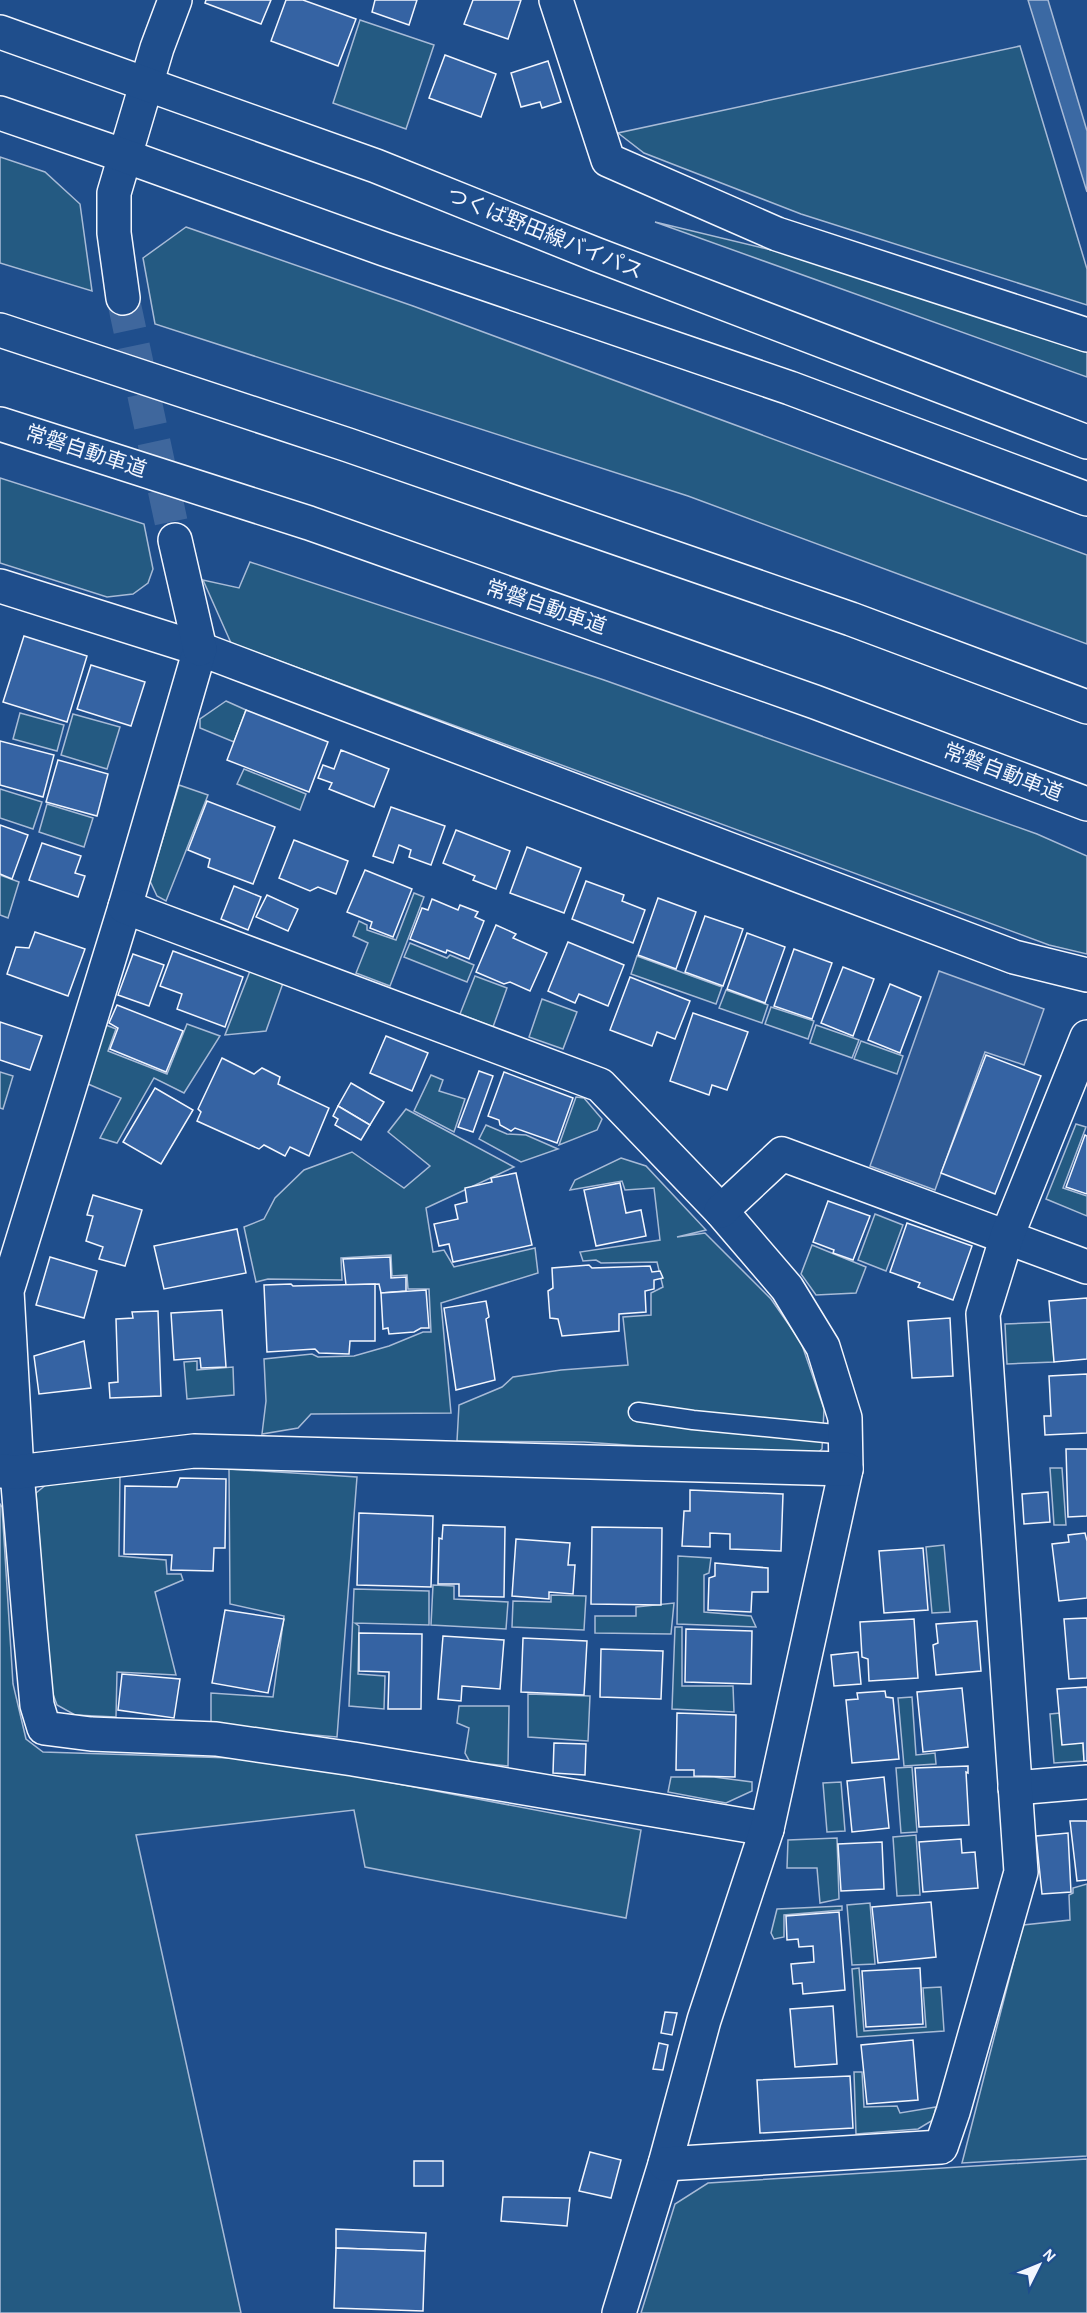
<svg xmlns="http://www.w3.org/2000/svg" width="1087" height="2313" viewBox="0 0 1087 2313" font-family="'Alegreya Sans','Noto Sans JP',sans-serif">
  <rect width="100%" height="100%" fill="#1f4e8c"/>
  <g fill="#245a82" stroke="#a8bbd7" stroke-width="1.5">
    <polygon points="360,20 434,45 406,129 333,103"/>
    <polygon points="1020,46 1087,269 1087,305 801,214 644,153 618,133"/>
    <polygon points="0,157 45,172 80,204 92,291 0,263"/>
    <polygon points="655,222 805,258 1087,341 1087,377"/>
    <polygon points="186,227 413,306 1087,555 1087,644 688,496 155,324 143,258"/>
    <polygon points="0,478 144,524 153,569 148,583 133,594 107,597 0,563"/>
    <polygon points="250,562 604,680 1037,834 1087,856 1087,954 1049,945 231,643 203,580 239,588"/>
    <polygon points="226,701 246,710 234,742 200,728 200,719"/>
    <polygon points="20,713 64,725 57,751 13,739"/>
    <polygon points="73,714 120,727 107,769 61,755"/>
    <polygon points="244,769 306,794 300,810 237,784"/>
    <polygon points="179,785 208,795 166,901 157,896 150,881"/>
    <polygon points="0,789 42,802 33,829 0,818"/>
    <polygon points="47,804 93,818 84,847 39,832"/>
    <polygon points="0,875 19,882 8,918 0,915"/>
    <polygon points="414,893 424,897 390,986 356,973 368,943 353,936 359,921 367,925 367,930 396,940"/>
    <polygon points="410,943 447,958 450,955 474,965 467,982 404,957"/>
    <polygon points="637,956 722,987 716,1004 631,974"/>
    <polygon points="250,971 283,983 266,1031 225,1035"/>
    <polygon points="475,976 507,988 493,1027 460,1014"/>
    <polygon points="726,990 768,1005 762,1023 719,1008"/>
    <polygon points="542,999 577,1012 563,1049 529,1037"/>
    <polygon points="771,1007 814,1021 808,1039 765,1024"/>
    <polygon points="187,1024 220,1036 184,1093 154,1078 117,1143 100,1138 121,1098 88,1084 106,1025 116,1029 108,1051 167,1074"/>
    <polygon points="816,1025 859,1040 852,1058 810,1043"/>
    <polygon points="861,1041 903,1056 897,1074 854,1059"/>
    <polygon points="0,1072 13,1076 3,1109 0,1108"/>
    <polygon points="431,1075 443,1080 439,1091 465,1099 454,1132 414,1111"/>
    <polygon points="576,1097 584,1098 602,1119 597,1130 559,1145"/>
    <polygon points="406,1109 514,1167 426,1208 433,1252 444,1250 454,1267 535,1248 538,1273 441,1303 451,1413 311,1414 298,1428 262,1434 266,1401 264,1359 312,1354 318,1357 354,1356 389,1346 423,1332 431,1332 429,1289 408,1289 407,1275 392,1276 391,1255 341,1258 342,1280 268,1279 256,1282 244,1227 264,1219 275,1198 304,1170 352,1152 404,1188 430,1166 388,1132"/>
    <polygon points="1076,1124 1086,1127 1063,1188 1087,1196 1087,1216 1046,1199"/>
    <polygon points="486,1125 507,1134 526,1135 558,1149 521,1162 479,1139"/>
    <polygon points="621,1158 646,1166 706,1230 677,1237 705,1233 771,1299 801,1342 824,1409 822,1449 812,1458 584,1442 457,1441 459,1405 502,1387 513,1377 561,1370 628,1365 623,1317 651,1315 651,1293 663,1287 657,1262 601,1263 596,1260 583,1261 580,1252 660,1240 654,1188 625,1190 622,1181 570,1190 575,1180"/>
    <polygon points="875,1214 903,1225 886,1271 858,1260"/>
    <polygon points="812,1245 866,1267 856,1293 816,1295 801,1274"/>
    <polygon points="1052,1322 1054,1362 1007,1364 1005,1324"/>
    <polygon points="197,1361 197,1370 233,1367 234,1395 187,1399 184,1362"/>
    <polygon points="1050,1468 1062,1468 1066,1525 1054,1525"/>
    <polygon points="229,1469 357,1477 337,1737 211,1726 211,1693 273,1697 284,1616 230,1604"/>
    <polygon points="120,1474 119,1556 166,1560 167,1574 181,1574 183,1580 155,1592 176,1675 117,1672 116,1717 75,1715 57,1705 50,1686 36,1493 52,1480"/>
    <polygon points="0,1504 2,1507 13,1684 26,1739 43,1752 267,1759 641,1830 626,1918 365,1867 354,1810 136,1835 241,2313 0,2313"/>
    <polygon points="944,1545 950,1612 932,1613 926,1547"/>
    <polygon points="678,1556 711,1558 709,1573 704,1575 704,1612 751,1616 756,1627 677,1624"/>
    <polygon points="433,1585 454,1586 454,1599 508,1602 506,1629 431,1625"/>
    <polygon points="354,1589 429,1591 429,1625 355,1623 359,1626 358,1674 385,1676 384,1709 349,1706"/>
    <polygon points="551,1595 586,1596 584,1630 512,1627 513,1601 551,1602"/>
    <polygon points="674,1603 671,1634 595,1633 595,1616 636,1616 636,1607"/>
    <polygon points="675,1627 682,1627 682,1686 733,1686 734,1712 672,1709"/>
    <polygon points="528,1694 590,1696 588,1741 528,1737"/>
    <polygon points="912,1697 916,1755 935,1753 936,1764 904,1766 898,1698"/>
    <polygon points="459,1706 509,1706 508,1766 470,1762 465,1753 469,1728 457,1723"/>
    <polygon points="1060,1713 1062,1744 1083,1743 1084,1761 1054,1763 1050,1714"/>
    <polygon points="912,1767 917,1832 901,1833 896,1768"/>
    <polygon points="671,1777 714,1777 752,1782 752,1791 726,1803 668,1792"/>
    <polygon points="841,1782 845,1831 827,1832 823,1783"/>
    <polygon points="916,1835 920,1895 897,1896 893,1837"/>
    <polygon points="837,1838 839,1899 820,1903 817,1868 787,1868 788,1840"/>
    <polygon points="1087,1884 1087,2156 962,2163 1023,1925 1070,1920 1069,1895 1073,1893 1073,1888"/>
    <polygon points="870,1903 875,1964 852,1965 847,1905"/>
    <polygon points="842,1906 842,1910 784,1915 784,1937 774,1939 771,1933 777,1909"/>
    <polygon points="859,1968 864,2031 926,2027 923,1988 941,1987 944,2031 857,2037 852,1969"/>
    <polygon points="854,2072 862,2072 864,2107 897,2106 900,2113 936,2107 933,2120 918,2129 856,2134"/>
    <polygon points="1087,2159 1087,2313 641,2313 675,2204 708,2183"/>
  </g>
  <polygon fill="#305b95" stroke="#a8bbd7" stroke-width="1.5" points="939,971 1044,1009 1024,1065 985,1052 935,1190 870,1166"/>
  <polygon fill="#3b69a3" stroke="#a8bbd7" stroke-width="1.5" points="1028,0 1048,0 1087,131 1087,192"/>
  <g fill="#3563a3" stroke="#f2f6ff" stroke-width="1.5">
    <polygon points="206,0 271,0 261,24 205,3"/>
    <polygon points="286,0 303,0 356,19 338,66 271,41"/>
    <polygon points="375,0 417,0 409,25 372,12"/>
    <polygon points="473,0 521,0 508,39 464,24"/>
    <polygon points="445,55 496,74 481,117 429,98"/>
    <polygon points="548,61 561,102 542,108 540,102 521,107 511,73"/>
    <polygon points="24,636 87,656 67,722 3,702"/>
    <polygon points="91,665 145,682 131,726 77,709"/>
    <polygon points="246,710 328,742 309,792 227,760"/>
    <polygon points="0,741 54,755 43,797 0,785"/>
    <polygon points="341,750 389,769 374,807 329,789 332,783 318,778 323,765 334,769"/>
    <polygon points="58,760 108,774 97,816 46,802"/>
    <polygon points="207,801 275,827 253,884 208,867 210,859 188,850"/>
    <polygon points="391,807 445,826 431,865 409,857 411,850 399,845 393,863 373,856"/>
    <polygon points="0,825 28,835 12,879 0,874"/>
    <polygon points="456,830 510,851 496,889 473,880 475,876 443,863"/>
    <polygon points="294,840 348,861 336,894 318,887 310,891 279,878"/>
    <polygon points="42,843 81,856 75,873 85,876 78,897 29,880"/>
    <polygon points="527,847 581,868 564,913 510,893"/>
    <polygon points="365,870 412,889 393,937 370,928 372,922 347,912"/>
    <polygon points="586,881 624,895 622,901 645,910 633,943 572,919"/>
    <polygon points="234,886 261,897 248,930 221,919"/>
    <polygon points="267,895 298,909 288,931 256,917"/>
    <polygon points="658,898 696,912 676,969 638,955"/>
    <polygon points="432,899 458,910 460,905 478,912 475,917 484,921 469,959 447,950 446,953 410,939 422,908 428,910"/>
    <polygon points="705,916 743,929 723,986 685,972"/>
    <polygon points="496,925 516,934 513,938 547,953 530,991 510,982 504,984 476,972"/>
    <polygon points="35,932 85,949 68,996 7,974 16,947 29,948"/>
    <polygon points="747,933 785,947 765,1003 727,989"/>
    <polygon points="568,942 624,965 608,1006 579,994 575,1003 548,991"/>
    <polygon points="794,949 832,963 812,1019 774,1006"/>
    <polygon points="173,951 243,977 225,1027 177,1009 182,994 160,986"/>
    <polygon points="133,954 164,965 149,1006 118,995"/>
    <polygon points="843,967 874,979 853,1036 821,1023"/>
    <polygon points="630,977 690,1001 675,1039 657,1032 652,1046 610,1030"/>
    <polygon points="890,984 921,997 900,1053 868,1040"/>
    <polygon points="117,1005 183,1031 166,1072 110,1049 118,1028 109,1023"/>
    <polygon points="693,1013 748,1032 727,1090 712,1085 709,1095 670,1081"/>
    <polygon points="0,1022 42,1036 30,1070 0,1060"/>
    <polygon points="386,1036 428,1053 412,1091 370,1073"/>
    <polygon points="986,1055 1041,1076 995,1194 941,1173"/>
    <polygon points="222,1058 254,1074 262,1068 280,1077 278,1084 329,1108 309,1156 290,1147 285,1156 264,1145 259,1149 197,1121 201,1112 198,1109"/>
    <polygon points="479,1071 493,1076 473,1132 458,1127"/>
    <polygon points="504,1072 573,1098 557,1143 515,1128 511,1131 500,1125 499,1120 488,1116"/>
    <polygon points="351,1083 384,1102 370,1125 338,1106"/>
    <polygon points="155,1088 193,1110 161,1164 123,1142"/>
    <polygon points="338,1106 370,1125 361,1140 335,1125 338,1119 333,1116"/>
    <polygon points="1085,1135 1087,1136 1087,1194 1066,1187"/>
    <polygon points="516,1173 532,1245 453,1262 449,1244 439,1246 434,1224 458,1219 455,1205 467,1202 465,1188 492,1182 491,1178"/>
    <polygon points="620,1183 626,1213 641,1210 646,1236 596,1246 584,1190"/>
    <polygon points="93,1195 142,1210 125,1266 99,1259 103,1247 86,1241 93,1216 87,1215"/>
    <polygon points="828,1201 870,1216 853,1260 833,1253 834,1250 813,1242"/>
    <polygon points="907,1223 972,1246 953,1300 918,1287 920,1283 890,1272"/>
    <polygon points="237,1229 246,1273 164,1289 154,1246"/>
    <polygon points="50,1257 97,1271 84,1318 36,1305"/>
    <polygon points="390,1257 391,1278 406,1277 406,1291 381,1293 379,1284 346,1285 343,1259"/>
    <polygon points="589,1265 592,1268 650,1266 652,1272 660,1271 663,1278 654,1280 654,1289 645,1291 646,1312 619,1314 619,1331 562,1336 558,1319 550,1318 548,1291 553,1288 552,1268"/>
    <polygon points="291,1284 293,1286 375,1284 375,1341 350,1341 349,1354 319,1353 315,1349 267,1352 264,1285"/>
    <polygon points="426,1290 429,1328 421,1328 414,1332 389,1334 388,1328 383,1329 381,1293"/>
    <polygon points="1087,1298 1087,1359 1054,1362 1049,1301"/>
    <polygon points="486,1301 489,1317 486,1319 495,1380 456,1390 444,1308"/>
    <polygon points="222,1310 226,1367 201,1368 200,1358 174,1360 171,1313"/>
    <polygon points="158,1311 161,1396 110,1398 109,1383 118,1382 116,1319 133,1318 132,1312"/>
    <polygon points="950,1318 953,1376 912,1378 908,1321"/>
    <polygon points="84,1341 91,1388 39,1394 34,1356"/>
    <polygon points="1087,1374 1087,1433 1045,1435 1044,1416 1051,1416 1049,1376"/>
    <polygon points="1066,1449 1087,1449 1087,1516 1068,1517"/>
    <polygon points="180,1478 226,1479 225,1548 214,1548 213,1571 171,1570 172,1555 124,1554 125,1486 177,1487"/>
    <polygon points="690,1490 783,1494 781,1551 730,1549 730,1534 710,1533 710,1547 682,1546 684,1511 690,1511"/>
    <polygon points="1048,1492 1050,1522 1024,1524 1022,1494"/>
    <polygon points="359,1513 433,1516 431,1587 357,1585"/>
    <polygon points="443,1525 505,1527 504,1597 459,1596 459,1584 438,1584 439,1538 442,1539"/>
    <polygon points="592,1527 662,1528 661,1605 591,1604"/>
    <polygon points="1085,1533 1087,1541 1087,1598 1059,1601 1052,1544 1069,1542 1068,1535"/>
    <polygon points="516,1539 570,1543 568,1565 575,1565 573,1594 549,1592 549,1599 512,1596"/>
    <polygon points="923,1548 928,1610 884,1613 879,1551"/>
    <polygon points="715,1563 768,1568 768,1592 752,1592 751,1612 708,1610 709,1578 715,1576"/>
    <polygon points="225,1610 284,1619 268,1693 212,1683"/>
    <polygon points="1087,1618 1087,1678 1069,1679 1064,1619"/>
    <polygon points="914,1619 918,1678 869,1681 868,1659 862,1657 860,1622"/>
    <polygon points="977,1621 981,1671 936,1675 933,1645 938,1643 936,1624"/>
    <polygon points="686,1629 752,1631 751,1684 685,1682"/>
    <polygon points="359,1633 422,1634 421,1709 388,1709 389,1672 359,1671"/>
    <polygon points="443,1636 504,1640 500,1689 462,1686 461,1701 438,1699"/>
    <polygon points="523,1638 587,1641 584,1695 521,1692"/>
    <polygon points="601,1649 663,1651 661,1699 600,1697"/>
    <polygon points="858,1652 861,1684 834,1686 831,1655"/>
    <polygon points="122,1674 180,1679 174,1718 118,1710"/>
    <polygon points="1087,1687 1087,1761 1084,1761 1083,1743 1062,1745 1057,1689"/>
    <polygon points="962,1688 968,1747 923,1752 917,1692"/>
    <polygon points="885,1691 886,1697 893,1698 899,1759 852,1763 846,1700 858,1699 857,1693"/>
    <polygon points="677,1713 736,1715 735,1777 694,1776 694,1770 676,1770"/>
    <polygon points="554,1743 586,1744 585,1775 553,1773"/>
    <polygon points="968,1766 968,1773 966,1772 969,1825 919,1827 915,1768"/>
    <polygon points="884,1777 889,1828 852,1832 847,1781"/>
    <polygon points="1070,1821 1087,1821 1087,1880 1077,1881"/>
    <polygon points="1068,1833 1071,1892 1042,1894 1036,1836"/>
    <polygon points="961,1839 962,1853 975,1852 978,1888 923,1892 919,1842"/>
    <polygon points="882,1842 884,1889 841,1891 838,1844"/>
    <polygon points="931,1902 936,1957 878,1963 872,1907"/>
    <polygon points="839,1912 845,1990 803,1994 802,1983 793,1984 791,1964 814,1962 813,1946 799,1947 798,1939 787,1940 786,1916"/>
    <polygon points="920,1968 923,2024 866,2027 862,1971"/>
    <polygon points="833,2006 837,2064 795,2067 790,2009"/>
    <polygon points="665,2012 677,2013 672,2035 661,2033"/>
    <polygon points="913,2040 918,2100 867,2104 861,2045"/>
    <polygon points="659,2043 668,2045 663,2070 653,2069"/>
    <polygon points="850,2076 853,2128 760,2133 757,2080"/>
    <polygon points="590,2152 621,2160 611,2198 579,2191"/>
    <rect x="414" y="2161" width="29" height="25"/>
    <polygon points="503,2197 570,2198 567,2226 501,2221"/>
    <polygon points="336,2229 426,2233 425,2251 336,2248"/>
    <polygon points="336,2248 425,2251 423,2311 334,2308"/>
  </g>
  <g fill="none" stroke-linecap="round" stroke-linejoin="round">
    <polyline stroke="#3f679d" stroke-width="33" stroke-dasharray="33 16" stroke-linecap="butt" points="123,298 175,540"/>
    <g stroke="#f2f6ff" stroke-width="21">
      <polyline id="lane" points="638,1412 693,1420 845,1435"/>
    </g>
    <g stroke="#f2f6ff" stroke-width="36">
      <g id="street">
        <polyline points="556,0 608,160 777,234 1087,335"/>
        <polyline points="0,586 200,649 1014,957 1087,975"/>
        <polyline points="200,649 125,907 7,1291 17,1472 30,1629 37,1705 44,1728 91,1734 216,1739 353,1759 767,1829"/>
        <polyline points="125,907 600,1085 721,1211 787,1288 823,1347 845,1418 846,1469 767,1829 704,2020 665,2164 619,2313"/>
        <polyline points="721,1211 782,1154 1087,1267"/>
        <polyline points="0,1471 17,1472 194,1451 846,1469"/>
        <polyline points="1015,1788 1087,1782"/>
        <polyline points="665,2164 941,2147 953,2112 1021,1872 983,1314 1007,1236 1087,1037"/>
      </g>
    </g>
    <g stroke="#f2f6ff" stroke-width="36">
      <g id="secondary">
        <polyline points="123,298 114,233 114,193 157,48 175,0"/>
        <polyline points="175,540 200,649"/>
      </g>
    </g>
    <g stroke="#f2f6ff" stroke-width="36">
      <g id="primary">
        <polyline points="0,32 376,166 595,254 1087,442"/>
        <polyline points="0,113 125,156 384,249 790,388 1087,499"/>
      </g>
    </g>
    <g stroke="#f2f6ff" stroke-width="36">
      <g id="highway">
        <polyline points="0,330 348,445 851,619 1087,707"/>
        <polyline points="0,424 309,523 815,702 1087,804"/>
      </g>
    </g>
    <use href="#lane" stroke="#1f4e8c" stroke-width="18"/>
    <use href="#street" stroke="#1f4e8c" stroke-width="33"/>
    <use href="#secondary" stroke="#1f4e8c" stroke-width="33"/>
    <use href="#primary" stroke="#1f4e8c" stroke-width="33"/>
    <use href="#highway" stroke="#1f4e8c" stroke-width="33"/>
  </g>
  <g text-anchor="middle" stroke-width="4.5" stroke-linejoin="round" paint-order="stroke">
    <g font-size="21" fill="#f2f6ff" stroke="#1f4e8c">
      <text transform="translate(545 233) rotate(22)" y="7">つくば野田線バイパス</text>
      <text transform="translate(86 451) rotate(18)" y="7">常磐自動車道</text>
      <text transform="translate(546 607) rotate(19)" y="7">常磐自動車道</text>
      <text transform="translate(1003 772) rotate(21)" y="7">常磐自動車道</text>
    </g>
  </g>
  <g transform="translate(1039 2265) rotate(47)" stroke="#1f4e8c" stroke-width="4.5" paint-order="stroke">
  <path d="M0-4.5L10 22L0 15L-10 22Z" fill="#f2f6ff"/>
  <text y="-9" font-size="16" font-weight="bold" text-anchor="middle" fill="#f2f6ff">N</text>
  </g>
</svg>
